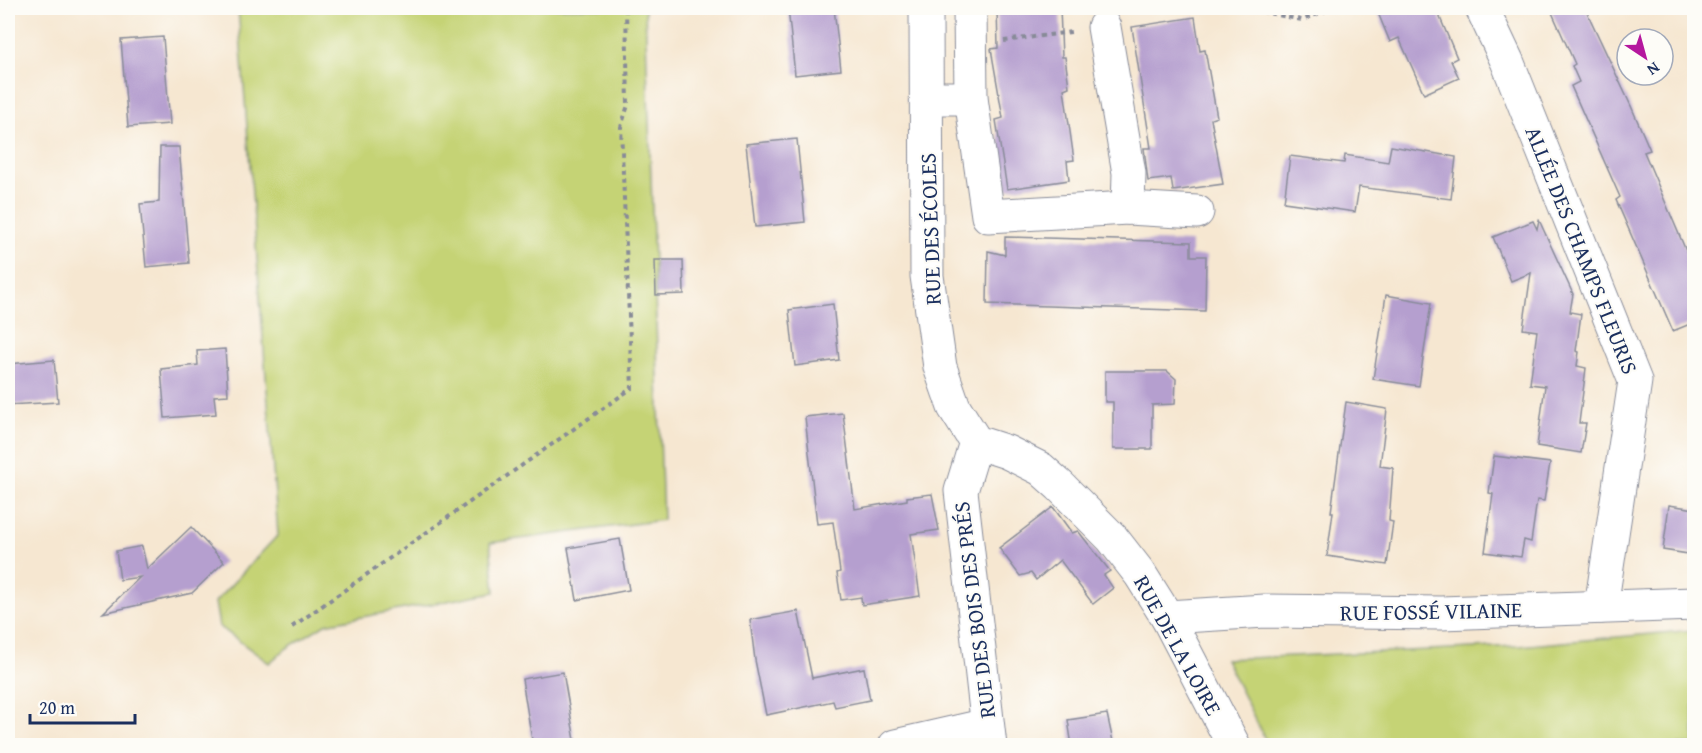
<svg xmlns="http://www.w3.org/2000/svg" width="1702" height="753" viewBox="0 0 1702 753" font-family="'Gentium Book Plus',serif">
  <rect width="100%" height="100%" fill="#fdfcf7"/>
  <filter id="ink" filterUnits="userSpaceOnUse"><feTurbulence type="fractalNoise" baseFrequency=".0167" numOctaves="2"/><feDisplacementMap in="SourceGraphic" scale="12" xChannelSelector="R" yChannelSelector="G"/><feConvolveMatrix kernelMatrix="1 2 1 2 8 2 1 2 1" color-interpolation-filters="sRGB"/></filter>
  <filter id="wash" filterUnits="userSpaceOnUse"><feTurbulence type="fractalNoise" baseFrequency=".008" numOctaves="4" result="noise"/><feDisplacementMap in="SourceGraphic" scale="24" xChannelSelector="R" yChannelSelector="G"/><feGaussianBlur stdDeviation="1.35" result="paint"/><feColorMatrix in="noise" values="0 0 0 0 0 0 0 0 0 0 0 0 0 0 0 0 0 1.4 0 .05"/><feComposite in="paint" operator="in"/></filter>
  <g filter="url(#wash)">
    <rect width="100%" height="100%" fill="#f6e7d1"/>
    <g fill="#c5d375" stroke="#70816a" stroke-width="1.5">
      <polygon points="238,8 645,8 663,520 490,543 495,592 325,624 287,648 269,663 219,626 215,602 278,535"/>
      <polygon points="1694,630 1694,745 1268,745 1225,659 1519,646"/>
    </g>
    <g id="blocks">
      <g fill="#b59fcf">
        <polygon points="788,8 834,8 841,70 795,75"/>
        <polygon points="997,8 1060,8 1062,57 1065,57 1069,87 1064,89 1074,160 1067,161 1069,180 1007,189 996,120 1003,118 991,49 998,48"/>
        <polygon points="1376,8 1436,8 1457,58 1451,61 1459,78 1424,94 1399,38 1390,42"/>
        <polygon points="1550,8 1585,8 1631,106 1650,150 1644,152 1695,272 1695,322 1673,331 1616,200 1620,197 1571,86 1579,82 1572,66 1575,64"/>
        <polygon points="1195,17 1200,51 1205,50 1217,117 1211,119 1223,184 1173,191 1171,178 1148,181 1144,148 1151,148 1132,27"/>
        <polygon points="163,37 170,124 128,127 121,40"/>
        <polygon points="797,139 805,222 755,227 746,144"/>
        <polygon points="1391,146 1456,157 1451,199 1359,187 1355,212 1284,202 1290,156 1344,163 1345,155 1388,162"/>
        <polygon points="160,147 179,147 189,263 146,267 140,204 159,202"/>
        <polygon points="1539,220 1573,294 1570,312 1581,314 1576,351 1579,352 1577,366 1586,368 1579,423 1586,423 1581,453 1537,446 1545,386 1530,384 1537,331 1523,329 1531,273 1511,281 1493,237 1533,221 1537,229"/>
        <polygon points="1005,237 1191,242 1191,256 1206,256 1205,311 987,304 988,251 1005,255"/>
        <polygon points="655,260 683,260 684,294 656,295"/>
        <polygon points="1386,295 1431,303 1419,386 1373,379"/>
        <polygon points="833,304 839,360 795,366 789,310"/>
        <polygon points="225,349 228,395 214,396 216,414 165,418 161,369 198,365 197,351"/>
        <polygon points="54,360 58,402 8,405 8,364"/>
        <polygon points="1105,371 1167,371 1176,379 1175,404 1152,405 1152,449 1113,449 1113,402 1105,402"/>
        <polygon points="1346,402 1387,409 1380,466 1393,468 1389,521 1393,522 1387,565 1327,556 1333,512 1331,512"/>
        <polygon points="843,413 855,509 907,500 907,497 932,494 939,530 911,534 920,596 862,605 861,597 841,600 837,573 840,572 833,522 817,524 805,417"/>
        <polygon points="1494,456 1550,463 1544,501 1537,500 1531,542 1524,540 1521,557 1485,552 1493,494 1489,493"/>
        <polygon points="1669,505 1695,509 1695,555 1663,550"/>
        <polygon points="1053,507 1072,533 1078,531 1110,571 1104,575 1113,588 1093,604 1060,560 1036,580 1031,573 1020,576 999,548"/>
        <polygon points="191,527 224,562 192,593 103,613 140,577 120,580 116,551 142,546 147,569"/>
        <polygon points="620,539 629,590 577,600 568,548"/>
        <polygon points="798,611 812,678 864,668 870,700 835,707 833,701 766,715 755,660 750,620"/>
        <polygon points="563,672 576,746 533,746 522,679"/>
        <polygon points="1107,714 1114,746 1072,746 1068,720"/>
      </g>
    </g>
  </g>
  <g filter="url(#ink)">
    <use href="#blocks" fill-opacity="0" stroke="#888b98" stroke-width="1.5"/>
    <g fill="none" stroke-linecap="round" stroke-linejoin="round">
      <g stroke="#888b98" stroke-width="35">
        <g id="minor">
          <polyline points="926,8 927,276 940,367 954,407 976,442"/>
          <polyline points="970,8 971,98"/>
          <polyline points="1482,8 1507,61 1635,381 1601,607"/>
          <polyline points="1104,27 1129,173 1128,208"/>
          <polyline points="927,98 971,98 988,216 1128,208 1197,212"/>
          <polyline points="976,442 1007,452 1041,469 1060,486 1112,538 1140,574 1167,617 1234,746"/>
          <polyline points="976,442 961,491 990,746"/>
          <polyline points="1167,617 1265,611 1441,613 1694,604"/>
          <polyline points="895,746 987,725"/>
        </g>
      </g>
      <g stroke="#888b98" stroke-width="4" stroke-dasharray="4.5 4.5" stroke-linecap="butt">
        <polyline points="1244,8 1302,20 1333,8"/>
        <polyline points="1004,41 1071,32"/>
        <polyline points="292,627 632,388 621,127 628,105 626,8"/>
      </g>
      <use href="#minor" stroke="#fff" stroke-width="33"/>
    </g>
  </g>
  <g text-anchor="middle" stroke-width="4.5" stroke-linejoin="round" paint-order="stroke">
    <g font-size="22" fill="#1b2f5e" stroke="#fdfcf7">
      <text transform="translate(930 229) rotate(-92)" y="8">RUE DES ÉCOLES</text>
      <text transform="translate(1582 250) rotate(68)" y="8">ALLÉE DES CHAMPS FLEURIS</text>
      <text transform="translate(974 610) rotate(-97)" y="8">RUE DES BOIS DES PRÉS</text>
      <text transform="translate(1431 611) rotate(-1)" y="8">RUE FOSSÉ VILAINE</text>
      <text transform="translate(1178 645) rotate(61)" y="8">RUE DE LA LOIRE</text>
    </g>
  </g>
  <rect width="1702" height="753" fill="none" stroke="#fdfcf7" stroke-width="30"/>
  <g transform="translate(1645 57) rotate(144)"><circle r="28" fill="#fdfcf7" stroke="#a3aaba" stroke-width="1.5"/>
  <path d="M0-4.5L10 22L0 15L-10 22Z" fill="#b5179e"/>
  <text y="-9" font-size="16" font-weight="bold" text-anchor="middle" fill="#1b2f5e">N</text>
  </g>
  <path d="M30 714v9h105v-9" fill="none" stroke="#1b2f5e" stroke-width="3"/>
  <text x="39" y="714" font-size="18" fill="#1b2f5e" stroke="#fdfcf7" stroke-width="4.5" paint-order="stroke">20 m</text>
</svg>
